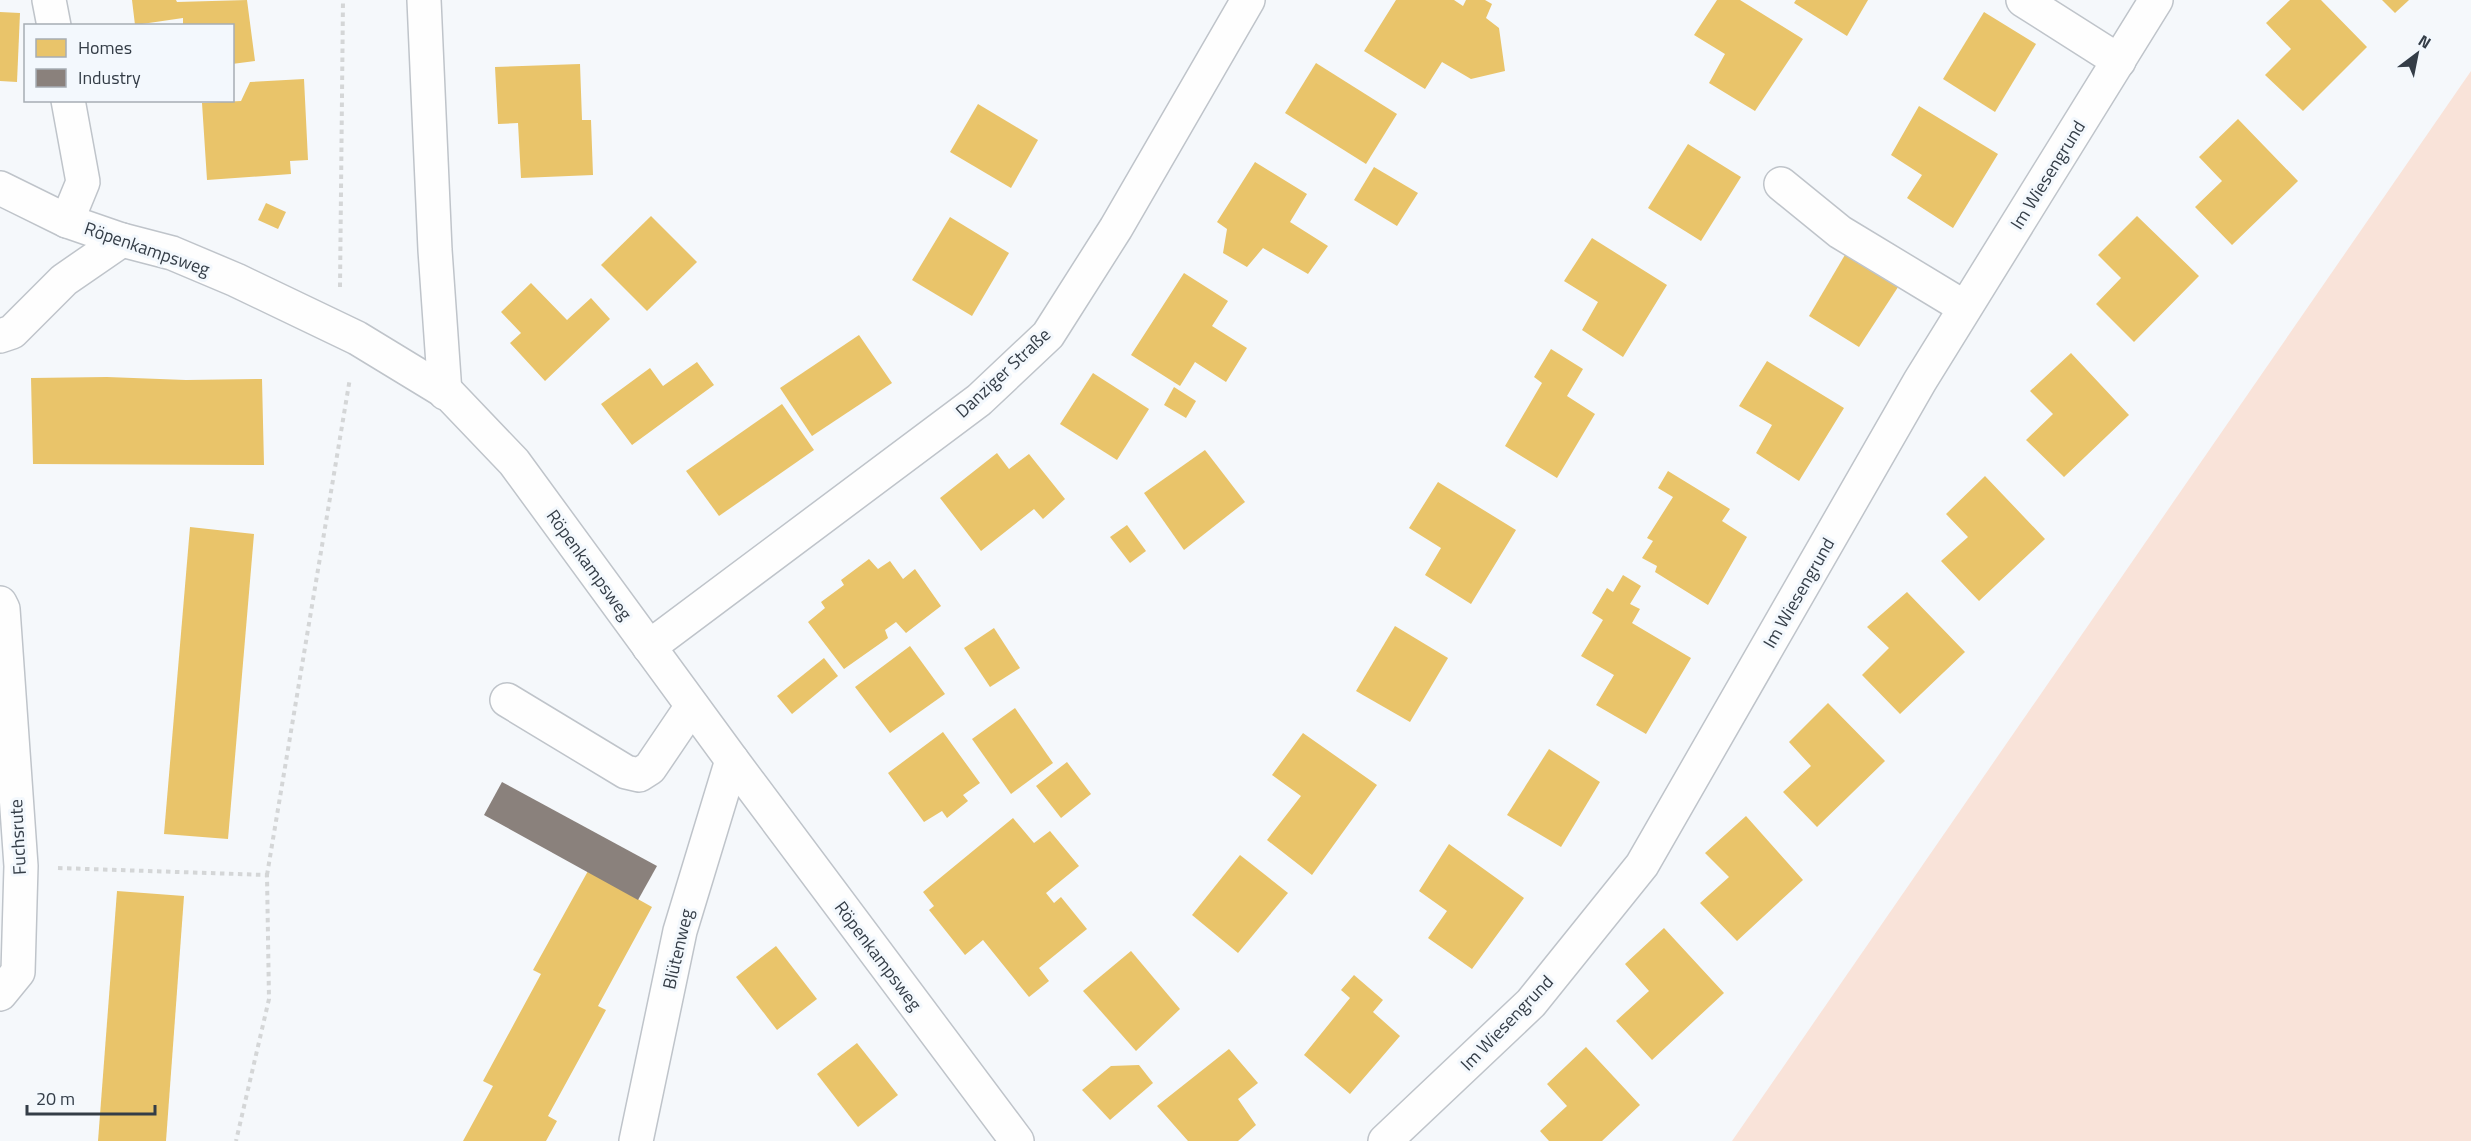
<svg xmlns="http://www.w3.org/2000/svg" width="2471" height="1141" viewBox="0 0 2471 1141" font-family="'Titillium Web',sans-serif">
  <rect width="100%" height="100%" fill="#f5f8fb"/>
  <polygon fill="#f9e3d9" points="2471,71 2471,1141 1732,1141"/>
  <g fill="#e9c46a">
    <polygon points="132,0 176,0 177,2 247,0 255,61 232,64 232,26 183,26 183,18 135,25"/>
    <polygon points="1396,0 1454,0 1463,6 1466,0 1485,0 1492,4 1486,18 1499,28 1505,71 1471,79 1442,62 1425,89 1364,51"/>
    <polygon points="1717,0 1740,0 1803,39 1755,111 1709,83 1725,54 1694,35"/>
    <polygon points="1796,0 1868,0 1847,36 1794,3"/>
    <polygon points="2290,0 2321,0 2367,47 2303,111 2265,75 2291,49 2266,23"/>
    <polygon points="2382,0 2409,0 2395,13"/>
    <polygon points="0,12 20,13 17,82 0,81"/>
    <polygon points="1984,12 2036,44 1995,112 1943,79"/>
    <polygon points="1316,63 1397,114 1366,164 1285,113"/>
    <polygon points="580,64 582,120 591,120 593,175 521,178 518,123 498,124 495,67"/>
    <polygon points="304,79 308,160 290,161 291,174 207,180 202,103 241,101 250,82"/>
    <polygon points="978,104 1038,140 1011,188 950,152"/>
    <polygon points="1919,106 1998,154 1953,228 1907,198 1922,175 1891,155"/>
    <polygon points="2238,119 2298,181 2232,245 2195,207 2222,181 2199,157"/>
    <polygon points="1688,144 1741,177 1701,241 1648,208"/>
    <polygon points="1255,162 1307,194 1290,222 1328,246 1308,274 1263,248 1247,267 1223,253 1227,229 1217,222"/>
    <polygon points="1374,167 1418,193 1397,226 1354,200"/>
    <polygon points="266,203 286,212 278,229 258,220"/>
    <polygon points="651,216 697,262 647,311 601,265"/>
    <polygon points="2137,216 2199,276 2134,342 2096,304 2121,278 2098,255"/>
    <polygon points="950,217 1009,253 972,316 912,280"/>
    <polygon points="1592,238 1667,285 1623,357 1582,330 1598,302 1564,281"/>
    <polygon points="1849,248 1902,281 1859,347 1809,316"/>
    <polygon points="1184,273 1228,301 1212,326 1247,348 1226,382 1195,362 1180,386 1131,355"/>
    <polygon points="531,283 567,320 591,298 610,319 545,381 510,343 521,333 501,312"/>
    <polygon points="859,335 892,383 812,436 780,388"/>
    <polygon points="1551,349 1583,369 1567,396 1595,414 1557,478 1505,446 1542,383 1534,377"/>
    <polygon points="2071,353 2129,415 2064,477 2026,440 2053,414 2030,391"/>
    <polygon points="1767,361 1844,408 1799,481 1756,453 1772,425 1739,406"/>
    <polygon points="697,362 714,385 632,445 601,404 650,368 663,386"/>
    <polygon points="1093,373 1149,409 1117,460 1060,424"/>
    <polygon points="107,377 186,380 262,379 264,465 33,464 31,378"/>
    <polygon points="1174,387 1196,401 1186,418 1164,405"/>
    <polygon points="782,404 814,450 719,516 686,471"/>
    <polygon points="1205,450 1245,502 1184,550 1144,493"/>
    <polygon points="997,453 1009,469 1029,454 1065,499 1043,519 1034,509 981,551 940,498"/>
    <polygon points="1668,471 1730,509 1722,521 1747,537 1708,605 1655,572 1657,566 1642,558 1653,541 1647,538 1673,497 1658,488"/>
    <polygon points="1985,476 2045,539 1979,601 1941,561 1968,537 1946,514"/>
    <polygon points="1438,482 1516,530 1471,604 1425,575 1441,548 1409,528"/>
    <polygon points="1127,525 1146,551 1130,563 1110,537"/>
    <polygon points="190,527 254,534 228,839 164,834"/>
    <polygon points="869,559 878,569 890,561 903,579 915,569 941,606 906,633 896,622 885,630 888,638 844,669 808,622 825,608 821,602 844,585 841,580"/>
    <polygon points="1623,575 1641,586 1630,604 1640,609 1632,623 1691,658 1646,734 1596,705 1614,675 1581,656 1603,620 1592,613 1607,588 1613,592"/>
    <polygon points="1907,592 1965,652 1900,714 1862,675 1889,648 1867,627"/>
    <polygon points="1395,626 1448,658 1410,722 1356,691"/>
    <polygon points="994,628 1020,668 990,687 964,648"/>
    <polygon points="910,646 945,694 890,733 855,687"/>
    <polygon points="824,658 838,676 792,714 777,696"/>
    <polygon points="1828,703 1885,761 1817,827 1783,792 1811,766 1789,742"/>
    <polygon points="1015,708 1053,763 1011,794 972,739"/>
    <polygon points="943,732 980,783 963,795 968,801 947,818 942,811 924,822 888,773"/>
    <polygon points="1303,733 1377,785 1312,875 1267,840 1301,796 1272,775"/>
    <polygon points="1549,749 1600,782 1561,847 1507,815"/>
    <polygon points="1067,762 1091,794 1061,818 1036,786"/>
    <polygon points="1746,816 1803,880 1737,941 1700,903 1729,877 1705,853"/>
    <polygon points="1013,818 1034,843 1050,831 1079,866 1046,893 1054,903 1061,897 1087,929 1039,968 1049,981 1029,997 983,940 965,955 929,910 934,906 923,892"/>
    <polygon points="1449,844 1524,898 1472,969 1428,938 1447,911 1419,891"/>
    <polygon points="1240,855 1288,893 1238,953 1192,915"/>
    <polygon points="588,871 652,907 598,1006 606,1010 548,1116 557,1121 546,1141 463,1141 493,1086 483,1081 541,974 533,970"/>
    <polygon points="117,891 184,896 166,1141 98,1141"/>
    <polygon points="1664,928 1724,993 1652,1060 1616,1021 1649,991 1625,964"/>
    <polygon points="776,946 817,999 777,1030 736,977"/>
    <polygon points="1131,951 1180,1009 1136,1051 1083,991"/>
    <polygon points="1354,975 1383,1000 1373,1012 1400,1036 1350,1094 1304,1055 1350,998 1341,990"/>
    <polygon points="857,1043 898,1095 858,1127 817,1074"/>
    <polygon points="1586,1047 1640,1105 1602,1141 1549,1141 1540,1131 1567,1106 1547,1084"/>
    <polygon points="1229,1049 1258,1083 1238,1099 1256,1125 1238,1141 1188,1141 1157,1106"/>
    <polygon points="1139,1065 1153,1083 1110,1120 1082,1090 1111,1066"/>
  </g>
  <polygon fill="#8a817c" points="502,782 657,866 638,900 484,815"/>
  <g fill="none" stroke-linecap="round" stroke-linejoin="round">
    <g stroke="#bfc4ca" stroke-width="36">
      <g id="minor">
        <polyline points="49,0 54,26"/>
        <polyline points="424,0 435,250 445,393"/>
        <polyline points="2023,0 2119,61"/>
        <polyline points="1781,184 1840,232 1964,307"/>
        <polyline points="0,188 67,221 122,240 172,253 236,280 357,338 449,394 514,462 732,760 1017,1141"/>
        <polyline points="67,221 83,182 68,100"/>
        <polyline points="0,336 12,332 64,280 122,240"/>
        <polyline points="0,603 3,609 21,866 18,972 0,994"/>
        <polyline points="649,647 979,400 1048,335 1116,228 1248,0"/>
        <polyline points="507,700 626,772 639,775 650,768 692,706"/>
        <polyline points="636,1141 680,931 732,760"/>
        <polyline points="1385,1141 1531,1003 1642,865 1920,381 2156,0"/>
      </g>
    </g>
    <g stroke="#d4d6d7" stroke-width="4" stroke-dasharray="4.5 4.5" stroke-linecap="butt">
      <polyline points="340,287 343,0"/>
      <polyline points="58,868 267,875 269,999 236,1141"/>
      <polyline points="267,875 350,378"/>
    </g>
    <use href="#minor" stroke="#fefefe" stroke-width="33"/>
  </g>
  <g text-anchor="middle" stroke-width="6" stroke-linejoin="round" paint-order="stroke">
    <g font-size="18" fill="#343d47" stroke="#f3f8fd">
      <text transform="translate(2048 175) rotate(-58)" y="6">Im Wiesengrund</text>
      <text transform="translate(147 249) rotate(19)" y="6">Röpenkampsweg</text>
      <text transform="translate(1003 373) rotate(-43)" y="6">Danziger Straße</text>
      <text transform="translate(589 565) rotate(54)" y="6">Röpenkampsweg</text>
      <text transform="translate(1799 593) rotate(-60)" y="6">Im Wiesengrund</text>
      <text transform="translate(18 837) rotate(-93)" y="6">Fuchsrute</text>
      <text transform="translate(678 949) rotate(-77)" y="6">Blütenweg</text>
      <text transform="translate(878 956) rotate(53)" y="6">Röpenkampsweg</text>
      <text transform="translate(1507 1023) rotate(-46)" y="6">Im Wiesengrund</text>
    </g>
  </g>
  <rect x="24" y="24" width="210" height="78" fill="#f3f8fd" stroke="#a7adb4" stroke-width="1.5"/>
  <rect x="36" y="39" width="30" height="18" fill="#e9c46a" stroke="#a7adb4" stroke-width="1.5"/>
  <text x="78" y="54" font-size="18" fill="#343d47">Homes</text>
  <rect x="36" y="69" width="30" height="18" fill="#8a817c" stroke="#a7adb4" stroke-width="1.5"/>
  <text x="78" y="84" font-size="18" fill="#343d47">Industry</text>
  <g transform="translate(2417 54) rotate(32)" stroke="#f3f8fd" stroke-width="4.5" paint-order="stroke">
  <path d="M0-4.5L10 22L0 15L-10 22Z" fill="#343d47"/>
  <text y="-9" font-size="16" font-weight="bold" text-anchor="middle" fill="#343d47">N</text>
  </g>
  <path d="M27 1105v9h128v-9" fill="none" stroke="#343d47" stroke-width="3"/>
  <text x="36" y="1105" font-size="18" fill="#343d47" stroke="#f3f8fd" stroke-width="4.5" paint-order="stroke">20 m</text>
</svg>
